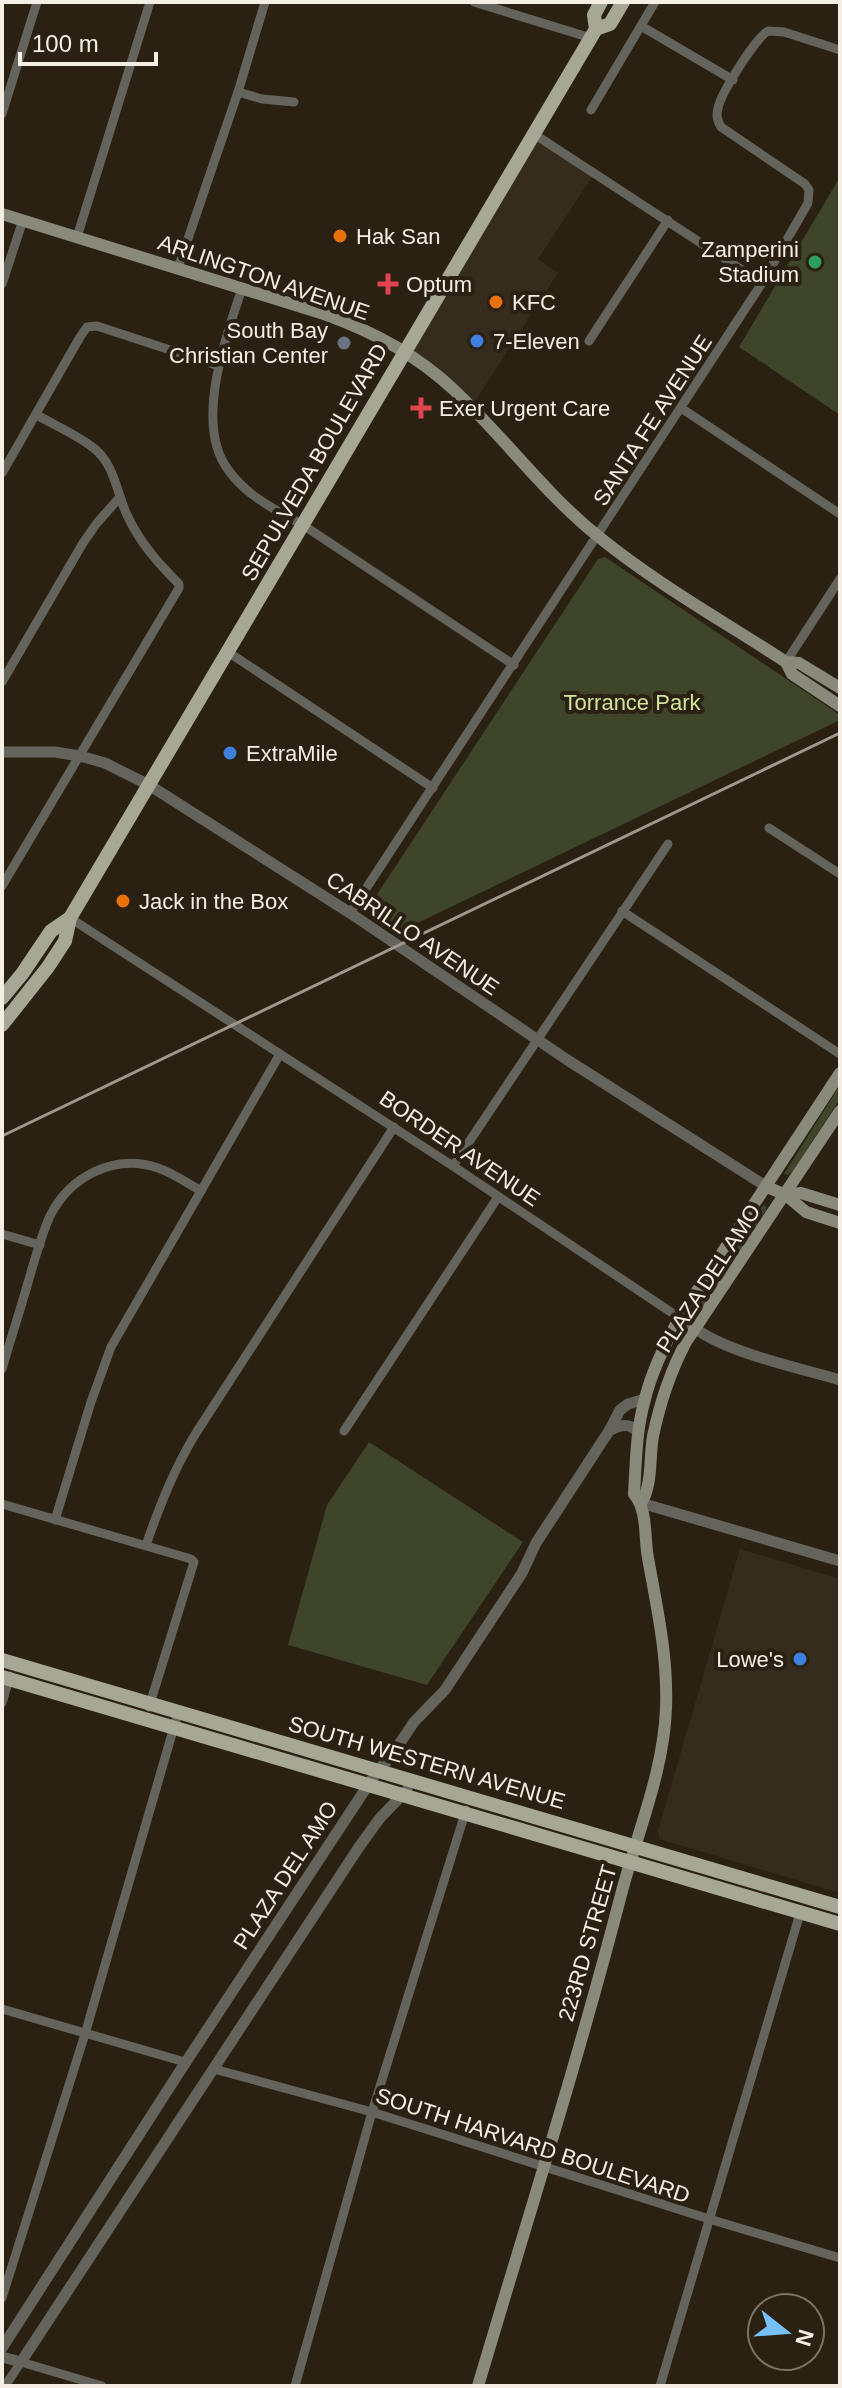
<svg xmlns="http://www.w3.org/2000/svg" width="842" height="2388" viewBox="0 0 842 2388" font-family="Helvetica,sans-serif">
  <rect width="100%" height="100%" fill="#2a2112"/>
  <g fill="#362c1d">
    <polygon points="537,136 594,174 538,259 558,273 472,406 407,351"/>
    <polygon points="740,1549 840,1579 840,1893 659,1839 658,1831"/>
  </g>
  <g fill="#3e452a">
    <polygon points="840,177 840,415 739,347"/>
    <polygon points="605,557 840,715 840,720 403,930 371,908 374,899 598,559"/>
    <polygon points="840,1085 840,1099 792,1172 788,1175 784,1174"/>
    <polygon points="763,1205 767,1207 766,1210 702,1309 697,1311 695,1310"/>
    <polygon points="369,1442 523,1542 427,1685 288,1645 327,1505"/>
  </g>
  <g fill="none" stroke-linecap="round" stroke-linejoin="round">
    <g stroke="#64645c" stroke-width="9">
      <polyline points="474,2 591,38"/>
      <polyline points="641,26 733,80"/>
      <polyline points="238,92 262,99 294,102"/>
      <polyline points="591,110 655,2"/>
      <polyline points="2,114 37,2"/>
      <polyline points="534,134 762,283"/>
      <polyline points="77,237 150,2"/>
      <polyline points="178,268 238,92 265,2"/>
      <polyline points="2,284 23,220"/>
      <path d="M242 288C226 338 193 425 229 471 248 497 276 510 303 525L514 665"/>
      <polyline points="589,341 668,220"/>
      <polyline points="681,408 840,514"/>
      <polyline points="2,473 80,337 87,327 97,326 219,366"/>
      <polyline points="228,652 433,788"/>
      <polyline points="786,662 840,579"/>
      <polyline points="2,682 83,543 97,523 120,497"/>
      <polyline points="769,828 840,874"/>
      <path d="M2 886 179 588V584C158 563 140 543 127 515 117 494 115 466 95 449 78 435 56 426 37 415"/>
      <polyline points="622,911 840,1054"/>
      <path d="M350 913 762 283 808 203 809 190 805 184 721 127C717 120 716 116 718 108 721 93 755 39 768 31L784 32 840 50"/>
      <polyline points="70,918 453,1166 696,1329"/>
      <polyline points="453,1166 668,844"/>
      <polyline points="2,1234 40,1245"/>
      <path d="M2 1369C10 1341 19 1314 27 1286 34 1263 40 1238 50 1216 70 1176 115 1153 158 1168 173 1173 187 1183 201 1191"/>
      <polyline points="344,1431 498,1197"/>
      <polyline points="2,1504 191,1559 194,1562 149,1707"/>
      <polyline points="55,1520 91,1402 111,1347 280,1054"/>
      <path d="M146 1545C160 1505 174 1469 196 1433L394 1127"/>
      <polyline points="2,1703 10,1676"/>
      <polyline points="2,2009 185,2062"/>
      <polyline points="214,2069 372,2112 709,2219 840,2258"/>
      <polyline points="2,2298 85,2034 178,1713"/>
      <polyline points="5,2386 21,2362 102,2386"/>
      <polyline points="295,2386 372,2112 466,1810"/>
      <polyline points="660,2386 801,1910"/>
    </g>
    <g stroke="#64645c" stroke-width="11">
      <polyline points="2,752 55,752 80,756 105,763 149,785 350,913 569,1061 767,1187"/>
      <path d="M696 1329C729 1353 799 1368 840 1380"/>
      <path d="M609 1431C620 1425 629 1422 638 1432"/>
      <polyline points="641,1503 840,1561"/>
      <polyline points="2,2348 180,2071 378,1770 390,1758 414,1722 445,1690 522,1573 536,1543 609,1431 620,1410 628,1404 645,1399"/>
      <polyline points="2,2357 21,2362 359,1847 380,1818 407,1790"/>
    </g>
    <g stroke="#898a7c" stroke-width="12">
      <path d="M2 214 324 314C372 331 417 355 454 390 504 437 545 494 599 537 657 584 723 621 786 662L792 674 840 706"/>
      <polyline points="786,662 799,663 840,688"/>
      <polyline points="767,1187 786,1195 806,1212 840,1223"/>
      <polyline points="786,1195 801,1193 840,1205"/>
      <path d="M641 1503C653 1484 649 1458 653 1436 660 1403 670 1372 686 1342L840 1111"/>
      <path d="M478 2386C527 2221 579 2057 622 1891 638 1831 664 1770 666 1708 668 1657 657 1608 648 1558 644 1537 648 1511 634 1494 636 1462 636 1430 645 1399 652 1370 666 1342 680 1317L840 1073"/>
    </g>
    <g stroke="#a6a795" stroke-width="14">
      <polyline points="596,29 610,24 623,2"/>
      <polyline points="2,998 22,974 51,931 70,918"/>
      <polyline points="2,1025 48,967 65,941 70,918 596,29 594,15 601,2"/>
      <polyline points="2,1660 840,1907"/>
      <polyline points="2,1677 840,1924"/>
    </g>
    <polyline stroke="#a0988c" stroke-width="3" points="2,1136 840,733"/>
  </g>
  <g fill="#e8710a" stroke="#2a2112" stroke-width="3">
    <circle cx="340" cy="236" r="8"/>
    <circle cx="496" cy="302" r="8"/>
    <circle cx="123" cy="901" r="8"/>
  </g>
  <circle fill="#2e9e5b" stroke="#2a2112" stroke-width="3" cx="815" cy="262" r="8"/>
  <g fill="#e0444e" stroke="#2a2112" stroke-width="3">
    <path d="M384 272h8v8h8v8h-8v8h-8v-8h-8v-8h8z"/>
    <path d="M417 396h8v8h8v8h-8v8h-8v-8h-8v-8h8z"/>
  </g>
  <g fill="#3f7fe0" stroke="#2a2112" stroke-width="3">
    <circle cx="477" cy="341" r="8"/>
    <circle cx="230" cy="753" r="8"/>
    <circle cx="800" cy="1659" r="8"/>
  </g>
  <circle fill="#6b7280" stroke="#2a2112" stroke-width="3" cx="344" cy="343" r="8"/>
  <g text-anchor="middle" stroke-width="8" stroke-linejoin="round" paint-order="stroke">
    <g font-size="22" fill="#f4eee4" stroke="#2a2112" text-anchor="start">
      <text x="356" y="244">Hak San</text>
      <text x="799" y="257" text-anchor="end">Zamperini<tspan x="799" dy="25">Stadium</tspan></text>
      <text x="406" y="292">Optum</text>
      <text x="512" y="310">KFC</text>
      <text x="328" y="338" text-anchor="end">South Bay<tspan x="328" dy="25">Christian Center</tspan></text>
      <text x="493" y="349">7-Eleven</text>
      <text x="439" y="416">Exer Urgent Care</text>
      <text x="246" y="761">ExtraMile</text>
      <text x="139" y="909">Jack in the Box</text>
      <text x="784" y="1667" text-anchor="end">Lowe's</text>
    </g>
    <g font-size="22" fill="#f4eee4" stroke="#2a2112">
      <text transform="translate(264 277) rotate(19)" y="8">ARLINGTON AVENUE</text>
      <text transform="translate(652 420) rotate(-57)" y="8">SANTA FE AVENUE</text>
      <text transform="translate(314 462) rotate(-60)" y="8">SEPULVEDA BOULEVARD</text>
      <text transform="translate(413 933) rotate(34)" y="8">CABRILLO AVENUE</text>
      <text transform="translate(460 1148) rotate(34)" y="8">BORDER AVENUE</text>
      <text transform="translate(708 1278) rotate(-57)" y="8">PLAZA DEL AMO</text>
      <text transform="translate(427 1762) rotate(16)" y="8">SOUTH WESTERN AVENUE</text>
      <text transform="translate(285 1875) rotate(-57)" y="8">PLAZA DEL AMO</text>
      <text transform="translate(587 1943) rotate(-74)" y="8">223RD STREET</text>
      <text transform="translate(533 2145) rotate(18)" y="8">SOUTH HARVARD BOULEVARD</text>
    </g>
    <g font-size="22" fill="#d0e398" stroke="#2a2112">
      <text x="632" y="710">Torrance Park</text>
    </g>
  </g>
  <rect width="842" height="2388" fill="none" stroke="#f4eee4" stroke-width="8"/>
  <g transform="translate(786 2332) rotate(107)"><circle r="38" fill="#2a2112" stroke="#7b7366" stroke-width="2"/>
  <path d="M0-6L14 30L0 20L-14 30Z" fill="#76c0f7"/>
  <text y="-12" font-size="22" font-weight="bold" text-anchor="middle" fill="#f4eee4">N</text>
  </g>
  <path d="M20 52v12h136v-12" fill="none" stroke="#f4eee4" stroke-width="4"/>
  <text x="32" y="52" font-size="24" fill="#f4eee4" stroke="#2a2112" stroke-width="6" paint-order="stroke">100 m</text>
</svg>
